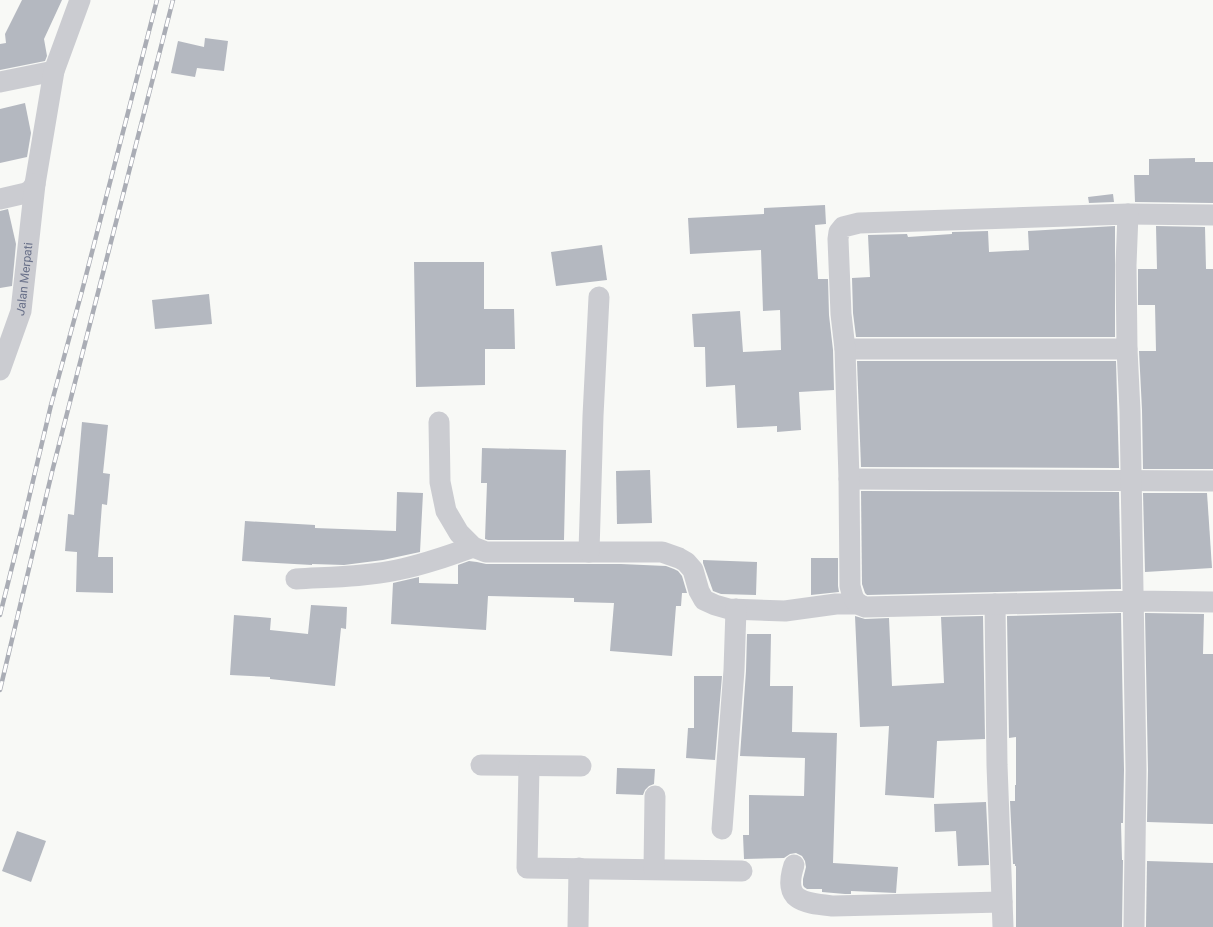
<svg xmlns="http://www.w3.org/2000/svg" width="1213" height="927" viewBox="0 0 1213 927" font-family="Roboto,sans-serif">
  <rect width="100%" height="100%" fill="#f8f9f6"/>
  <g fill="#b4b8c0">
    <polygon points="22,0 62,0 44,39 47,56 45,61 0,70 0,44 6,43 5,34"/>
    <polygon points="205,38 228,41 224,71 197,68 195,77 171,73 178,41 204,47"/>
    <polygon points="25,103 31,133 27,157 0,163 0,109"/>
    <polygon points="1195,158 1195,162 1213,162 1213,203 1135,202 1134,175 1149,175 1149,159"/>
    <polygon points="1113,194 1114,202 1089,203 1088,197"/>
    <polygon points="825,205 826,224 815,225 818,279 828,279 829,315 833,350 834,390 799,392 801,430 777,432 777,426 737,428 735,385 706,387 705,347 694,347 692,314 740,311 743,352 781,350 780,310 763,311 761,250 690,254 688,218 764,214 764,208"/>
    <polygon points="8,209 16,244 12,286 0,288 0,211"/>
    <polygon points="1115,226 1115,337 856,337 853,313 852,278 870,277 868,235 907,234 908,237 952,234 952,232 988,231 989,252 1029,250 1028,231"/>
    <polygon points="1156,226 1205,227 1206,269 1213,269 1213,469 1143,469 1142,410 1139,351 1156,351 1155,305 1138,305 1138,269 1157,269"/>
    <polygon points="602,245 607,280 556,286 551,252"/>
    <polygon points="414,262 484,262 484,309 514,309 515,349 485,349 485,385 416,387"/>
    <polygon points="209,294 212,324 155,329 152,300"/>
    <polygon points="857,361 1116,361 1119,468 861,467"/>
    <polygon points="82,422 108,425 103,473 110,474 107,505 102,504 98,557 113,557 113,593 76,592 77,552 65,551 68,514 74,515"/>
    <polygon points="482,448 566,450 564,540 488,540 485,539 487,483 481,483"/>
    <polygon points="650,470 652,523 617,524 616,471"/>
    <polygon points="861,491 1119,492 1121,589 867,595 865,593 862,584"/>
    <polygon points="397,492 423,493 420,552 383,560 344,565 312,564 312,565 242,561 245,521 315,525 315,528 396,531"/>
    <polygon points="1143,493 1207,493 1212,568 1145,572"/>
    <polygon points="811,558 838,558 838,586 839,592 811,595"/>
    <polygon points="703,560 757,562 756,595 721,594 713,591 703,563"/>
    <polygon points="469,561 477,562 486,564 621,564 666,566 674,569 678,571 682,576 687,593 682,593 681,606 676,606 672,656 610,651 614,603 574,602 574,598 488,596 486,630 391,624 393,583 419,577 419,583 458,584 458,565"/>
    <polygon points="311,605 347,607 346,629 341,628 335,686 270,679 270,677 230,675 234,615 271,618 270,630 308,634"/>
    <polygon points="1121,613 1124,770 1123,823 1121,823 1122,860 1123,860 1122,927 1016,927 1016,866 1015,866 1015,864 1013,864 1010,801 1015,801 1015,785 1016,785 1016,737 1009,738 1007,616"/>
    <polygon points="1145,613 1204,614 1203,654 1213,654 1213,824 1147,822 1148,770"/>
    <polygon points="855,616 865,619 889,618 892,686 944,683 941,617 983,616 985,739 937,741 934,798 885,795 889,726 860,727"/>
    <polygon points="747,634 771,634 770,686 793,686 792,732 837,733 833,863 898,867 896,893 851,891 851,894 845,894 822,892 822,889 807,889 804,887 803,885 803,879 806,867 805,861 802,856 796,853 790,854 784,858 744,859 743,835 749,835 749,795 804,796 805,758 740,756 746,671"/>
    <polygon points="694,676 722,676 715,760 686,758 688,728 694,728"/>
    <polygon points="617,768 655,769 654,784 649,786 645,790 643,795 616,794"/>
    <polygon points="986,802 989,865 958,866 956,831 935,832 934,804"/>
    <polygon points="17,831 46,841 31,882 2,871"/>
    <polygon points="1147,861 1213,863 1213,927 1146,927"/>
  </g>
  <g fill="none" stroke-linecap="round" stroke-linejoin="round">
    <g stroke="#cbccd1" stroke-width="21">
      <polyline points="0,82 54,71"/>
      <polyline points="0,199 26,193 31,190 35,184 54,71 80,0"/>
      <polyline points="1128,214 1213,215"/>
      <polyline points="845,349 1127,349"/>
      <path id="s1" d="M0 370 21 311 35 184"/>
      <polyline points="439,422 440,482 446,511 459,533 473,547 486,552 662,552 679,558 686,562 693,570 699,591 704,600 715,605 729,609 785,611 836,604 858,604"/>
      <polyline points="849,479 1213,481"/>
      <polyline points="589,552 593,416 599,297"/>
      <path d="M296 579C329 577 364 577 397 570 423 565 448 556 473 547"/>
      <polyline points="995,604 997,765 1003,927"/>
      <polyline points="481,765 581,766"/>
      <polyline points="529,766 527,868 742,871"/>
      <polyline points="722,829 734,670 736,609"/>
      <path d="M794 865C782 902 804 903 833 906L1002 902"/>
      <polyline points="654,869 655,796"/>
      <polyline points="578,927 579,868"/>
      <path d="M1134 927 1136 770 1130 411 1127 349 1126 265 1128 214 859 223 843 227 839 232 838 239 841 314 845 349 849 479 850 586C853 597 853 603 865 607L1134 601 1213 602"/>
    </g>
    <g stroke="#aaadb5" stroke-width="4.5">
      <g id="rail">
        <polyline points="0,615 23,523 51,405 82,291 157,0"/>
        <polyline points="0,690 52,472 173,0"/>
      </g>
    </g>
    <use href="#rail" stroke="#fff" stroke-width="3" stroke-dasharray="9" stroke-linecap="butt"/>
  </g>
  <g text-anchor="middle" stroke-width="4" stroke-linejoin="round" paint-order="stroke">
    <g font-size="12" fill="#676f88" stroke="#fff">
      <text dy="4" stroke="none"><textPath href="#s1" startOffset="95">Jalan Merpati</textPath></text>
    </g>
  </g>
</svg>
